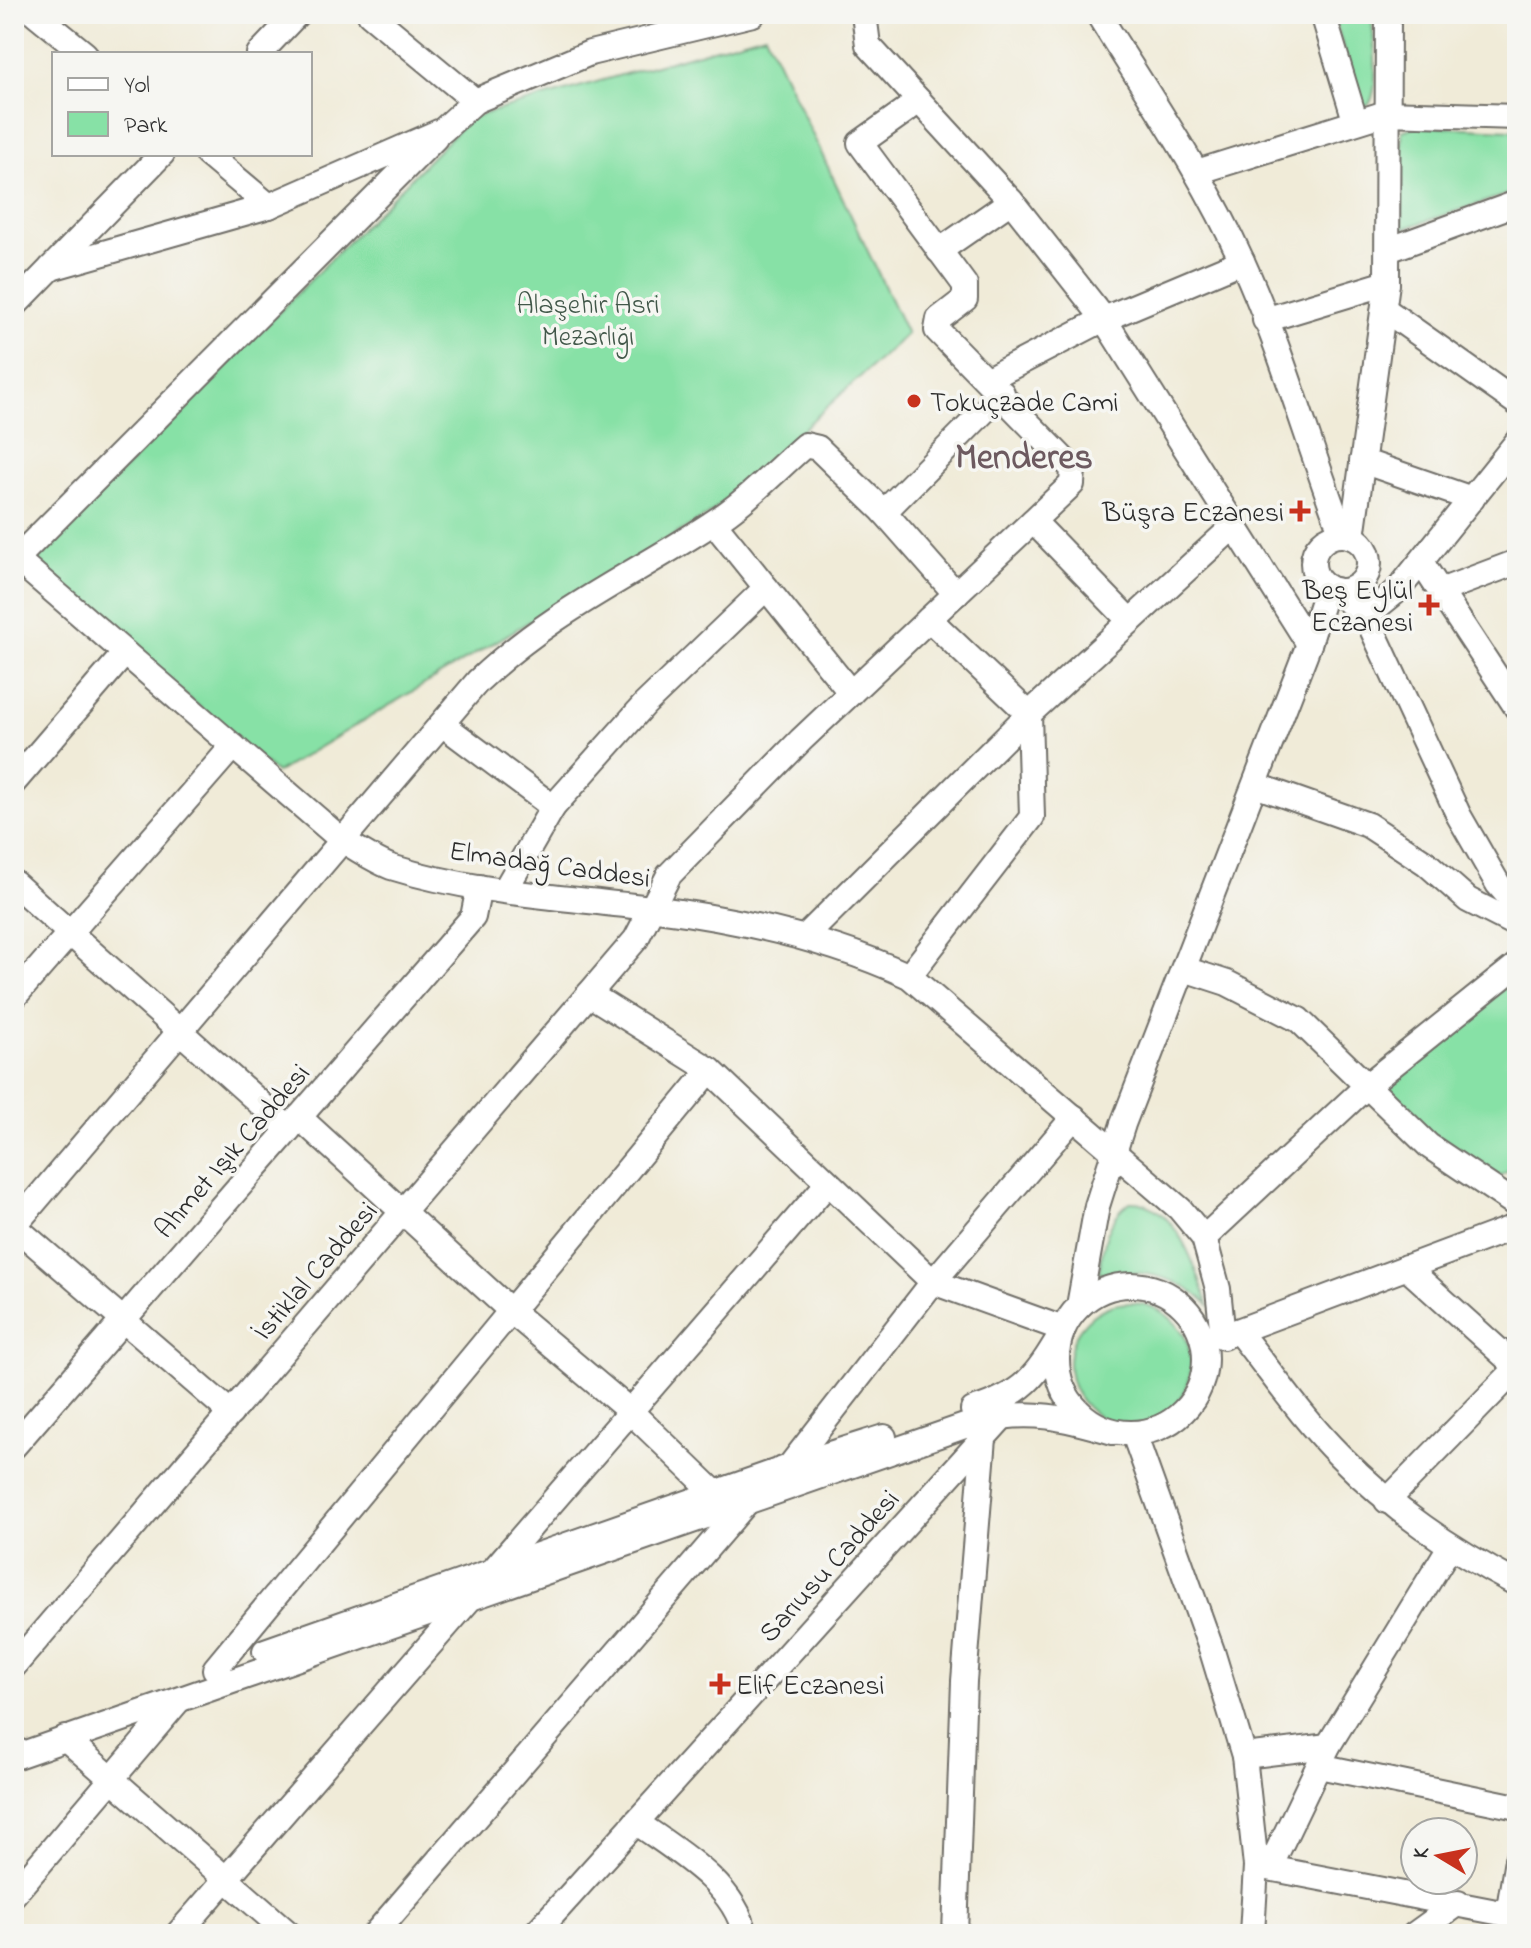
<svg xmlns="http://www.w3.org/2000/svg" width="1531" height="1948" viewBox="0 0 1531 1948" font-family="'Indie Flower',sans-serif">
  <rect width="100%" height="100%" fill="#f6f6f2"/>
  <filter id="ink" filterUnits="userSpaceOnUse"><feTurbulence type="fractalNoise" baseFrequency=".0125" numOctaves="2"/><feDisplacementMap in="SourceGraphic" scale="16" xChannelSelector="R" yChannelSelector="G"/><feConvolveMatrix kernelMatrix="1 2 1 2 8 2 1 2 1" color-interpolation-filters="sRGB"/></filter>
  <filter id="wash" filterUnits="userSpaceOnUse"><feTurbulence type="fractalNoise" baseFrequency=".006" numOctaves="4" result="noise"/><feDisplacementMap in="SourceGraphic" scale="32" xChannelSelector="R" yChannelSelector="G"/><feGaussianBlur stdDeviation="1.8" result="paint"/><feColorMatrix in="noise" values="0 0 0 0 0 0 0 0 0 0 0 0 0 0 0 0 0 1.4 0 .05"/><feComposite in="paint" operator="in"/></filter>
  <g filter="url(#wash)">
    <rect width="100%" height="100%" fill="#f0ebd8"/>
    <g fill="#87e1a6" stroke="#598668" stroke-width="2">
      <path d="M1333 14H1371C1373 33 1382 97 1366 107L1360 103Z"/>
      <polygon points="765,34 907,334 711,513 276,773 32,563 470,118"/>
      <polygon points="1416,126 1511,130 1517,138 1517,191 1402,229 1402,131"/>
      <polygon points="1517,977 1517,1166 1494,1179 1399,1110 1388,1094 1389,1081"/>
      <path d="M1130 1202C1175 1200 1197 1270 1208 1304 1176 1275 1141 1269 1099 1273 1103 1246 1106 1220 1130 1202Z"/>
      <circle cx="1130" cy="1364" r="61"/>
    </g>
  </g>
  <g filter="url(#ink)">
    <g fill="none" stroke-linecap="round" stroke-linejoin="round">
      <g stroke="#706e68" stroke-width="28">
        <g id="minor">
          <polyline points="36,14 85,54"/>
          <polyline points="370,14 475,101"/>
          <polyline points="864,14 868,45 1011,201 1104,319 1309,644"/>
          <path d="M1098 14C1148 95 1203 174 1242 261 1282 349 1308 444 1342 534"/>
          <polyline points="1323,14 1355,120"/>
          <polyline points="259,54 297,14"/>
          <polyline points="207,154 269,206"/>
          <polyline points="1197,172 1386,113 1517,117"/>
          <polyline points="1388,250 1517,203"/>
          <polyline points="939,251 1011,201"/>
          <polyline points="51,268 269,206 443,130 475,101 590,53 753,14"/>
          <polyline points="14,306 162,154"/>
          <polyline points="1384,309 1517,403"/>
          <polyline points="1265,320 1387,283"/>
          <polyline points="988,379 1104,319 1242,261"/>
          <polyline points="1362,461 1472,499"/>
          <polyline points="884,512 1002,393"/>
          <polyline points="1033,521 1130,621"/>
          <polyline points="714,523 851,693"/>
          <circle cx="1341" cy="563" r="28"/>
          <polyline points="1352,537 1387,283 1388,14"/>
          <path d="M14 557 343 841C358 849 375 861 391 867 474 893 564 897 650 908 738 919 829 939 909 976L1180 1209 1204 1238 1218 1289 1223 1337"/>
          <polyline points="16,559 435,138"/>
          <polyline points="1421,562 1517,708"/>
          <polyline points="1335,590 1366,616 1459,816 1498,884 1517,906"/>
          <polyline points="1440,591 1517,562"/>
          <polyline points="1366,616 1398,590 1517,442"/>
          <polyline points="442,724 553,807"/>
          <polyline points="14,782 125,653"/>
          <polyline points="1255,785 1368,825 1426,863 1468,900 1517,925"/>
          <polyline points="14,883 289,1129"/>
          <polyline points="505,890 553,807 645,704 766,588"/>
          <polyline points="805,937 1029,714 1234,526"/>
          <polyline points="1184,969 1227,983 1299,1020 1429,1146 1517,1205"/>
          <polyline points="909,976 1032,817 1029,714 929,619"/>
          <polyline points="589,994 710,1070 933,1282 1063,1329"/>
          <polyline points="14,997 233,746"/>
          <polyline points="299,1117 511,1311 631,1412 715,1493"/>
          <path d="M14 1226 478 681C552 611 628 578 711 524 745 503 775 471 805 445L818 448 884 512 956 594"/>
          <polyline points="14,1226 231,1413"/>
          <polyline points="1204,1238 1370,1083 1517,965"/>
          <polyline points="1406,1267 1517,1367"/>
          <circle cx="1131" cy="1359" r="74"/>
          <polyline points="1079,1306 1097,1206 1123,1124 1309,644 1327,587"/>
          <path d="M1238 1331C1271 1372 1302 1418 1339 1455 1393 1510 1449 1548 1517 1584"/>
          <polyline points="1224,1336 1517,1226"/>
          <path d="M973 1410C1023 1394 1035 1378 1061 1334"/>
          <polyline points="1134,1434 1212,1651 1244,1756 1256,1866 1252,1934"/>
          <polyline points="14,1446 473,917 479,887"/>
          <polyline points="789,1467 933,1282 1074,1117"/>
          <polyline points="1387,1501 1517,1368"/>
          <polyline points="495,1568 828,1183"/>
          <polyline points="265,1651 789,1467 884,1437"/>
          <polyline points="14,1666 636,939 669,875 801,740 1072,484 1073,469 937,330 939,319 965,299 965,285 860,143 919,101"/>
          <polyline points="215,1669 710,1070"/>
          <polyline points="65,1738 289,1934"/>
          <polyline points="1244,1756 1328,1746"/>
          <path d="M14 1757 982 1420C1032 1409 1065 1418 1113 1432"/>
          <polyline points="1319,1766 1517,1807"/>
          <path d="M636 1822C676 1851 734 1883 745 1934"/>
          <polyline points="1258,1866 1517,1916"/>
          <polyline points="1270,1867 1328,1746 1449,1548"/>
          <polyline points="14,1894 178,1701"/>
          <polyline points="1508,1914 1517,1860"/>
          <polyline points="178,1934 468,1601"/>
          <polyline points="375,1934 747,1502"/>
          <polyline points="535,1934 1005,1414"/>
          <polyline points="955,1934 964,1681 984,1438"/>
          <polyline points="1415,1934 1458,1903"/>
        </g>
      </g>
      <use href="#minor" stroke="#fff" stroke-width="24"/>
    </g>
  </g>
  <g fill="#c8321e" stroke="#f6f6f2" stroke-width="3">
    <circle cx="914" cy="401" r="8"/>
    <path d="M1296 499h8v8h8v8h-8v8h-8v-8h-8v-8h8z"/>
    <path d="M1425 593h8v8h8v8h-8v8h-8v-8h-8v-8h8z"/>
    <path d="M716 1672h8v8h8v8h-8v8h-8v-8h-8v-8h8z"/>
  </g>
  <g text-anchor="middle" stroke-width="7" stroke-linejoin="round" paint-order="stroke">
    <g font-size="28" fill="#42584a" stroke="#f6f6f2">
      <text x="588" y="313">Alaşehir Asri<tspan x="588" dy="32">Mezarlığı</tspan></text>
    </g>
    <g font-size="28" fill="#2b2b2b" stroke="#f6f6f2" text-anchor="start">
      <text x="930" y="411">Tokuçzade Cami</text>
      <text x="1284" y="521" text-anchor="end">Büşra Eczanesi</text>
      <text x="1413" y="599" text-anchor="end">Beş Eylül<tspan x="1413" dy="32">Eczanesi</tspan></text>
      <text x="736" y="1694">Elif Eczanesi</text>
    </g>
    <g font-size="28" fill="#2b2b2b" stroke="#f6f6f2">
      <text transform="translate(550 863) rotate(8)" y="10">Elmadağ Caddesi</text>
      <text transform="translate(231 1150) rotate(-49)" y="10">Ahmet Işık Caddesi</text>
      <text transform="translate(314 1270) rotate(-49)" y="10">İstiklal Caddesi</text>
      <text transform="translate(828 1565) rotate(-48)" y="10">Sarıusu Caddesi</text>
    </g>
    <g font-size="36" font-weight="bold" fill="#6d5a60" stroke="#f6f6f2">
      <text x="1024" y="468">Menderes</text>
    </g>
  </g>
  <rect width="1531" height="1948" fill="none" stroke="#f6f6f2" stroke-width="48"/>
  <rect x="52" y="52" width="260" height="104" fill="#f6f6f2" stroke="#a5a5a2" stroke-width="2"/>
  <rect x="68" y="78" width="40" height="12" fill="#ffffff" stroke="#a5a5a2" stroke-width="2"/>
  <text x="124" y="92" font-size="24" fill="#2b2b2b">Yol</text>
  <rect x="68" y="112" width="40" height="24" fill="#87e1a6" stroke="#a5a5a2" stroke-width="2"/>
  <text x="124" y="132" font-size="24" fill="#2b2b2b">Park</text>
  <g transform="translate(1439 1856) rotate(280)"><circle r="38" fill="#f6f6f2" stroke="#a5a5a2" stroke-width="2"/>
  <path d="M0-6L14 30L0 20L-14 30Z" fill="#c8321e"/>
  <text y="-12" font-size="22" font-weight="bold" text-anchor="middle" fill="#2b2b2b">K</text>
  </g>
</svg>
